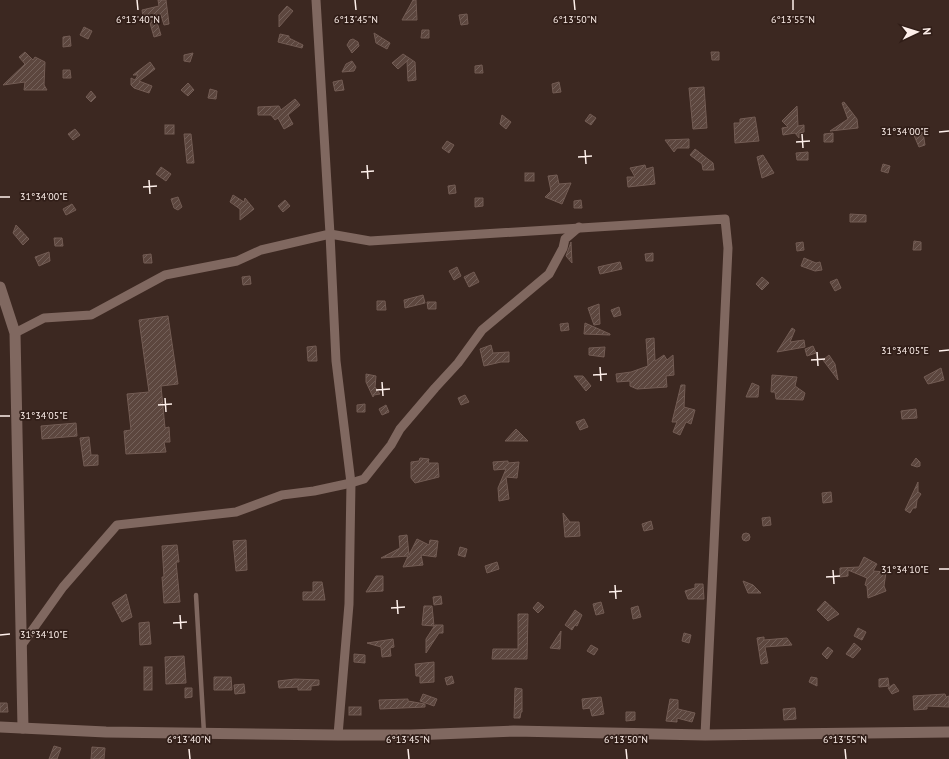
<svg xmlns="http://www.w3.org/2000/svg" width="949" height="759" viewBox="0 0 949 759" font-family="'PT Sans',sans-serif">
  <defs>
    <pattern id="building-hatch" width="6" height="6" patternUnits="userSpaceOnUse"><rect width="6" height="6" fill="#5c463e"/><path d="M-1 1l2-2M0 6l6-6M5 7l2-2" fill="none" stroke="#74615a"/></pattern>
  </defs>
  <rect width="100%" height="100%" fill="#3c2821"/>
  <g fill="url(#building-hatch)" stroke="#735c54">
    <polygon points="158,0 166,0 169,24 164,25 161,15 155,16 161,35 154,37 148,16 143,17 142,10 159,6"/>
    <polygon points="413,0 416,0 417,20 402,20"/>
    <polygon points="287,6 293,11 279,27 279,15"/>
    <polygon points="467,14 468,24 461,25 459,15"/>
    <polygon points="84,27 92,31 88,39 80,35"/>
    <polygon points="422,30 429,30 429,38 421,38"/>
    <polygon points="374,33 390,43 387,49 376,43"/>
    <polygon points="280,34 289,36 289,38 303,45 302,48 278,42"/>
    <polygon points="70,36 71,46 63,47 63,37"/>
    <polygon points="353,39 358,42 359,46 352,53 347,45 350,40"/>
    <polygon points="25,52 33,60 35,57 45,62 44,85 47,90 24,90 25,82 3,85 25,64 19,57"/>
    <polygon points="711,52 719,52 719,60 712,60"/>
    <polygon points="193,53 190,62 184,61 184,55"/>
    <polygon points="403,54 415,62 416,80 408,81 407,61 398,69 392,63"/>
    <polygon points="352,61 356,67 354,71 342,72 346,64"/>
    <polygon points="150,62 155,69 139,81 152,86 149,93 134,88 131,85 131,78 135,80 138,75 133,75"/>
    <polygon points="482,65 483,73 475,73 475,66"/>
    <polygon points="63,70 70,70 71,78 63,78"/>
    <polygon points="342,80 344,90 335,91 333,82"/>
    <polygon points="559,82 561,92 553,93 552,84"/>
    <polygon points="188,83 194,90 188,96 181,90"/>
    <polygon points="704,87 707,128 693,129 689,88"/>
    <polygon points="210,89 217,91 216,99 208,98"/>
    <polygon points="91,91 96,97 91,102 86,97"/>
    <polygon points="295,99 300,105 288,115 293,124 284,129 278,118 275,120 271,115 258,115 258,107 279,106 281,110"/>
    <polygon points="844,102 857,119 858,128 830,131 848,119 842,103"/>
    <polygon points="797,106 798,126 804,125 804,132 799,133 799,138 795,133 783,135 782,128 788,127 782,121"/>
    <polygon points="590,114 596,118 591,125 585,121"/>
    <polygon points="502,115 511,122 506,129 500,124"/>
    <polygon points="755,117 759,141 735,143 734,123 740,123 740,119"/>
    <rect x="165" y="125" width="9" height="9"/>
    <polygon points="75,129 80,135 73,140 68,134"/>
    <polygon points="923,132 925,145 919,147 913,133"/>
    <polygon points="833,133 833,142 824,142 824,134"/>
    <polygon points="184,134 191,134 194,163 187,163"/>
    <polygon points="689,139 689,148 677,148 674,152 665,140"/>
    <polygon points="447,141 454,145 449,153 442,148"/>
    <polygon points="695,149 713,163 714,170 703,170 702,164 690,155"/>
    <polygon points="808,152 808,160 797,160 796,153"/>
    <polygon points="763,155 774,173 762,178 757,157"/>
    <polygon points="883,164 890,166 888,173 881,171"/>
    <polygon points="645,165 646,169 653,167 655,184 628,187 627,177 635,177 630,168"/>
    <polygon points="161,167 171,174 166,181 156,174"/>
    <rect x="525" y="173" width="9" height="8"/>
    <polygon points="557,175 559,184 571,183 562,204 545,197 551,191 548,176"/>
    <polygon points="455,185 456,193 449,194 448,186"/>
    <polygon points="233,195 244,202 245,198 254,209 240,220 240,209 230,202"/>
    <polygon points="178,197 182,207 178,210 174,208 171,199"/>
    <polygon points="475,198 483,198 483,206 475,207"/>
    <polygon points="285,200 290,206 283,212 278,206"/>
    <polygon points="581,200 582,208 574,208 574,201"/>
    <polygon points="72,204 76,210 66,215 63,209"/>
    <polygon points="850,214 866,215 866,222 850,222"/>
    <polygon points="16,225 29,239 23,245 13,233"/>
    <polygon points="54,238 62,238 63,246 55,246"/>
    <polygon points="914,241 921,242 921,250 913,250"/>
    <polygon points="571,242 572,263 566,256"/>
    <polygon points="803,242 804,250 797,251 796,243"/>
    <polygon points="49,252 50,261 39,266 35,257"/>
    <polygon points="653,253 653,261 646,261 645,254"/>
    <polygon points="151,254 152,263 144,263 143,255"/>
    <polygon points="804,258 816,263 820,262 822,270 815,271 801,266"/>
    <polygon points="620,262 622,269 600,274 598,267"/>
    <polygon points="457,267 461,276 454,280 449,271"/>
    <polygon points="474,272 479,282 469,287 464,277"/>
    <polygon points="250,276 251,284 243,285 242,277"/>
    <polygon points="762,277 769,283 762,290 756,284"/>
    <polygon points="837,279 841,288 835,291 830,282"/>
    <polygon points="423,295 425,303 405,308 404,300"/>
    <polygon points="377,301 385,301 386,310 377,310"/>
    <polygon points="427,302 436,302 436,309 428,309"/>
    <polygon points="599,304 600,324 594,325 588,308"/>
    <polygon points="619,307 621,315 614,317 611,310"/>
    <polygon points="168,316 178,384 161,386 165,428 169,427 170,442 164,442 166,452 126,454 124,431 131,430 127,394 149,392 139,320"/>
    <polygon points="568,323 569,330 561,331 560,324"/>
    <polygon points="585,323 610,334 610,335 584,334"/>
    <polygon points="792,328 795,330 790,342 804,340 805,347 777,352"/>
    <polygon points="654,338 655,361 664,355 667,360 673,355 674,375 666,376 667,387 637,389 630,386 630,381 617,382 616,374 631,372 648,366 646,339"/>
    <polygon points="491,345 493,353 509,352 509,362 501,362 484,366 480,349"/>
    <polygon points="316,346 317,361 308,361 307,347"/>
    <polygon points="813,346 816,353 807,356 805,349"/>
    <polygon points="605,347 604,357 589,355 589,348"/>
    <polygon points="829,355 835,364 838,380 823,360"/>
    <polygon points="941,368 944,380 928,384 924,377"/>
    <polygon points="366,374 376,376 375,387 380,394 374,395 373,397 366,382"/>
    <polygon points="772,375 797,377 795,386 805,393 803,400 776,399 775,392 771,392"/>
    <polygon points="574,376 583,376 591,386 586,391"/>
    <polygon points="752,383 759,386 758,397 746,397"/>
    <polygon points="681,385 685,385 684,407 695,410 691,424 686,422 680,435 673,432 677,422 672,422"/>
    <polygon points="465,395 469,402 461,405 458,398"/>
    <polygon points="365,404 365,412 357,412 357,405"/>
    <polygon points="386,405 389,412 382,415 379,409"/>
    <polygon points="916,409 917,418 902,419 901,411"/>
    <polygon points="584,419 588,427 580,430 576,422"/>
    <polygon points="76,423 77,436 42,439 41,426"/>
    <polygon points="516,429 528,441 505,441"/>
    <polygon points="89,437 91,455 98,455 98,465 84,466 80,438"/>
    <polygon points="420,458 429,459 428,463 438,463 439,477 415,483 411,478 411,462 419,461"/>
    <polygon points="916,458 920,462 920,466 917,467 911,465"/>
    <polygon points="508,461 508,463 519,462 517,478 506,477 509,499 499,501 498,488 506,469 494,470 493,462"/>
    <polygon points="918,482 918,492 921,494 917,500 916,508 913,508 910,513 905,510"/>
    <polygon points="831,492 832,502 823,503 822,493"/>
    <polygon points="563,513 570,522 579,522 580,536 565,537"/>
    <polygon points="770,517 771,525 763,526 762,518"/>
    <polygon points="651,521 653,529 644,531 642,524"/>
    <circle cx="746" cy="537" r="4"/>
    <polygon points="407,535 409,555 417,539 429,545 430,540 438,541 436,557 421,555 423,565 403,567 408,556 381,558 400,548 399,536"/>
    <polygon points="246,540 247,570 236,571 233,541"/>
    <polygon points="177,545 179,562 176,562 180,602 164,603 162,577 164,577 162,546"/>
    <polygon points="460,547 467,549 465,557 458,555"/>
    <polygon points="864,557 877,564 873,571 886,572 884,586 886,591 868,598 867,586 865,585 867,578 848,570 848,576 840,577 840,568 859,567"/>
    <polygon points="497,562 499,569 487,573 485,566"/>
    <polygon points="376,576 383,576 383,591 366,592"/>
    <polygon points="743,581 753,585 761,593 748,593"/>
    <polygon points="313,582 322,582 325,600 303,600 303,592 313,592"/>
    <polygon points="695,584 703,584 704,599 688,599 685,591 695,588"/>
    <polygon points="126,594 132,617 122,622 112,603"/>
    <polygon points="441,596 442,604 434,605 433,597"/>
    <polygon points="825,601 839,614 828,621 817,610"/>
    <polygon points="538,602 544,607 538,613 533,608"/>
    <polygon points="601,602 604,613 596,615 593,604"/>
    <polygon points="424,606 432,606 434,626 422,625"/>
    <polygon points="638,606 641,617 633,619 631,608"/>
    <polygon points="575,610 582,615 577,626 575,625 572,630 565,625"/>
    <polygon points="518,614 528,614 527,659 492,659 493,649 518,649"/>
    <polygon points="149,622 151,644 140,645 139,623"/>
    <polygon points="435,625 443,625 443,633 439,633 426,653 426,639"/>
    <polygon points="858,628 866,632 862,640 854,636"/>
    <polygon points="561,631 560,649 550,648"/>
    <polygon points="684,633 691,635 689,643 682,641"/>
    <polygon points="764,637 764,640 787,638 792,645 765,647 768,663 761,664 757,638"/>
    <polygon points="393,639 394,647 390,648 391,656 382,657 381,647 367,643"/>
    <polygon points="854,643 861,649 853,658 846,654"/>
    <polygon points="591,645 598,649 594,655 587,651"/>
    <polygon points="828,647 833,651 827,659 822,654"/>
    <polygon points="354,654 365,655 365,663 354,662"/>
    <polygon points="184,656 186,683 166,684 165,657"/>
    <polygon points="434,662 434,682 420,683 420,676 416,676 415,664"/>
    <rect x="144" y="667" width="8" height="23"/>
    <polygon points="452,676 454,683 447,685 445,678"/>
    <polygon points="214,677 231,677 232,690 214,690"/>
    <polygon points="811,677 817,678 817,686 809,682"/>
    <polygon points="888,678 889,686 879,687 879,679"/>
    <polygon points="295,679 319,680 319,685 311,686 311,690 298,690 298,687 279,688 278,681"/>
    <polygon points="244,684 245,693 235,694 234,685"/>
    <polygon points="894,684 899,691 892,694 888,688"/>
    <polygon points="185,688 192,688 192,697 185,698"/>
    <polygon points="515,688 522,689 522,712 521,712 520,718 514,718"/>
    <polygon points="423,694 437,699 434,706 420,701"/>
    <polygon points="945,694 946,697 949,696 949,707 927,706 927,709 914,710 913,696"/>
    <polygon points="601,697 604,714 592,716 590,708 583,709 582,699"/>
    <polygon points="408,699 408,701 425,704 425,707 380,709 379,700"/>
    <polygon points="670,699 678,700 678,709 695,713 692,722 677,718 677,722 666,721"/>
    <polygon points="0,703 7,703 8,712 0,712"/>
    <rect x="349" y="707" width="12" height="8"/>
    <polygon points="795,708 796,719 784,720 783,709"/>
    <polygon points="626,712 635,712 635,720 626,721"/>
    <polygon points="54,746 61,748 57,759 49,759"/>
    <polygon points="92,747 105,748 104,759 91,759"/>
  </g>
  <g fill="none" stroke-linecap="round" stroke-linejoin="round">
    <polyline stroke="#806860" stroke-width="4.5" points="196,595 204,733"/>
    <g stroke="#806860" stroke-width="9">
      <polyline points="15,333 44,318 91,315 165,275 237,261 261,250 330,234 316,0"/>
      <polyline points="21,646 63,587 117,525 236,512 282,495 314,491 351,483 364,479 391,445 400,429 435,388 458,363 482,330 549,274 563,248 565,239 579,227"/>
      <polyline points="338,735 349,604 351,483 336,361 330,234 370,241 725,219 728,248 705,735"/>
    </g>
    <g stroke="#806860" stroke-width="11">
      <polyline points="0,287 15,333 23,728"/>
      <polyline points="0,727 106,732 338,735 411,735 514,731 705,735 949,732"/>
    </g>
  </g>
  <path fill="none" stroke="#fef0eb" stroke-width="1.5" d="M137 0 138 10M355 0 356 10M574 0 575 10M793 0V10M939 132 949 131M802 134 803 148M796 142 810 141M585 150 586 164M578 157 592 156M367 165 368 179M361 172 374 171M149 180 150 194M143 187 157 186M0 197H10M939 351 949 350M817 352 818 366M811 360 825 359M600 367 601 381M593 375 607 374M382 382 383 396M376 390 390 389M165 398 166 412M158 405 172 404M0 416H10M939 569H949M833 570 834 584M826 577 840 576M615 585 616 599M609 592 622 591M397 600 398 614M391 608 405 607M180 615 181 629M173 623 187 622M0 635 10 634M189 749 190 759M408 749 409 759M626 749 627 759M845 749 846 759"/>
  <g font-size="10" text-anchor="middle" fill="#fef0eb" stroke="#311e18" stroke-width="3.5" stroke-linejoin="round" paint-order="stroke">
    <text x="138" y="23">6°13'40"N</text>
    <text x="356" y="23">6°13'45"N</text>
    <text x="575" y="23">6°13'50"N</text>
    <text x="793" y="23">6°13'55"N</text>
    <text x="905" y="135">31°34'00"E</text>
    <text x="44" y="200">31°34'00"E</text>
    <text x="905" y="354">31°34'05"E</text>
    <text x="44" y="419">31°34'05"E</text>
    <text x="905" y="573">31°34'10"E</text>
    <text x="44" y="638">31°34'10"E</text>
    <text x="189" y="743">6°13'40"N</text>
    <text x="408" y="743">6°13'45"N</text>
    <text x="626" y="743">6°13'50"N</text>
    <text x="845" y="743">6°13'55"N</text>
  </g>
  <g transform="translate(917 32) rotate(86)" stroke="#311e18" stroke-width="3" paint-order="stroke">
  <path d="M0-3L7 15L0 10L-7 15Z" fill="#fef0eb"/>
  <text y="-6" font-size="11" font-weight="bold" text-anchor="middle" fill="#fef0eb">N</text>
  </g>
</svg>
